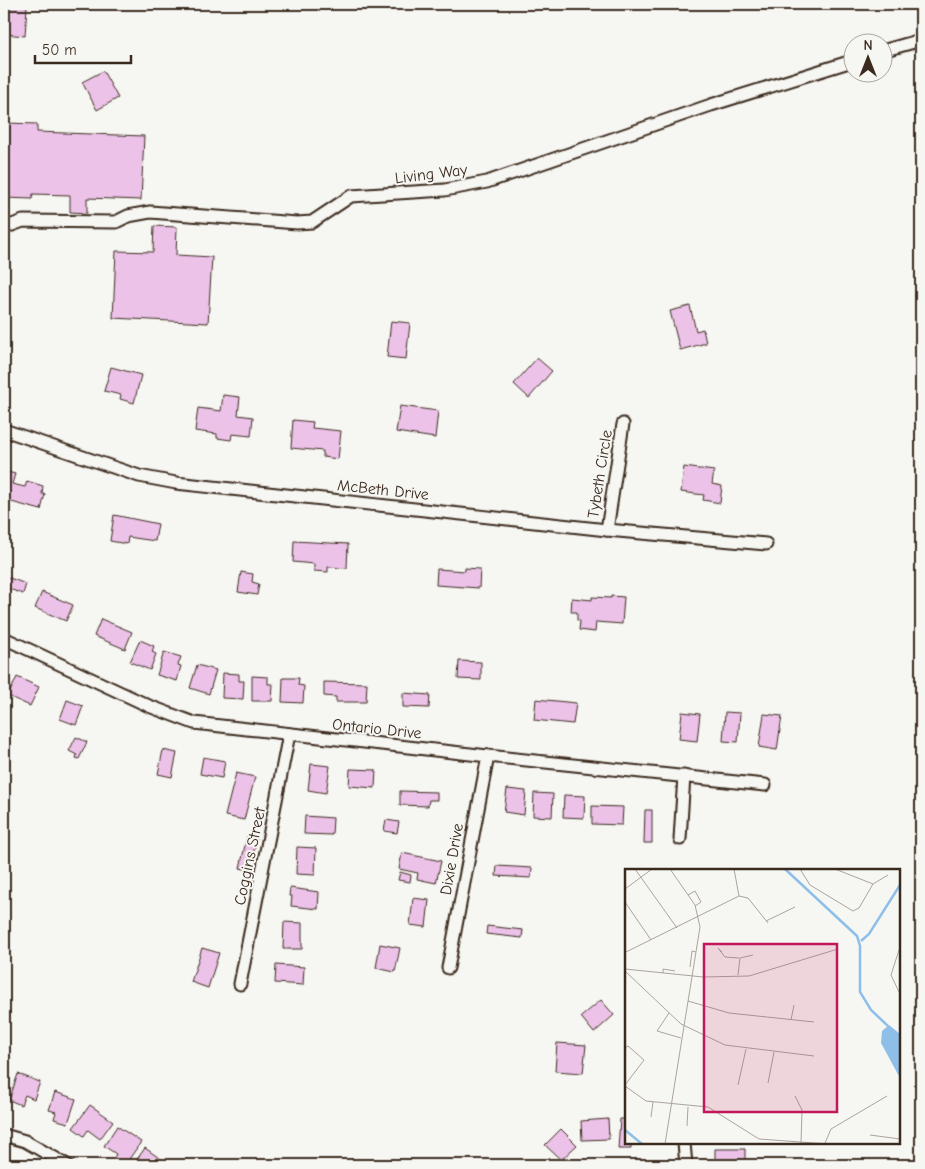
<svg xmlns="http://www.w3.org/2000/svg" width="925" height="1169" viewBox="0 0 925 1169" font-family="'Comic Neue',sans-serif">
  <rect width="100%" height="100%" fill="#f6f6f2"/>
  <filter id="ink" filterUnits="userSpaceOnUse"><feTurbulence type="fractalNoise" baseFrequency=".02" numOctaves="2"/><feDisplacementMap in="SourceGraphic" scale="10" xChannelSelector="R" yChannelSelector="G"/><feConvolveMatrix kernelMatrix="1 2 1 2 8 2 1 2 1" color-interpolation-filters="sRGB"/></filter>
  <g filter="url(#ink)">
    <g fill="#ecc2e9" stroke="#3b2a1e">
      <polygon points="4,4 27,6 25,36 5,34 7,18 4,17"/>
      <polygon points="103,71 118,98 97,110 82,82"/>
      <polygon points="6,123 37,124 37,132 144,136 141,200 87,198 87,213 70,212 70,195 33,194 32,199 4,198"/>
      <polygon points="154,226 177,227 176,255 212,257 208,323 113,318 116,251 153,252"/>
      <polygon points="690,306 696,331 703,329 706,343 680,350 670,311"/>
      <polygon points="391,321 410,323 406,359 387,357"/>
      <polygon points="537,358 552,371 529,398 514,384"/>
      <polygon points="111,367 141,375 134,403 120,399 121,395 104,391"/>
      <polygon points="223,395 240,397 238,415 253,417 251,436 232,434 231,440 217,438 217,434 195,431 198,408 221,411"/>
      <polygon points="400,406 438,411 435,438 396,432"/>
      <polygon points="293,420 313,422 312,428 341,431 338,459 323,457 323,451 291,448"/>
      <polygon points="684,467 714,471 712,484 722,486 720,503 703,500 704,495 681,492"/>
      <polygon points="4,471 15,474 12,484 25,487 27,481 43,486 42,494 45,494 41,510 4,500"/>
      <polygon points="114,515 158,524 155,541 128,537 127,544 110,541"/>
      <polygon points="294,541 348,544 347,568 328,567 328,572 314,571 314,564 293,562"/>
      <polygon points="465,568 480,569 479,588 436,585 437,569 465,571"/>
      <polygon points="241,572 253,574 252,582 259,584 257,595 238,592"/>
      <polygon points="4,576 26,584 23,594 4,587"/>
      <polygon points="42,592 73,605 66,621 35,608"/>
      <polygon points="611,596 624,597 622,624 596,622 595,632 579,630 580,621 577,620 577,612 571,612 572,598 592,600 592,597 611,598"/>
      <polygon points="101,619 132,632 125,649 94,636"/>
      <polygon points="140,640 154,646 152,652 156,654 150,670 130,662"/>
      <polygon points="164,652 181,657 178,665 181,666 177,681 157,675"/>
      <polygon points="459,661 481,662 481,680 458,679"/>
      <polygon points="197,665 216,670 209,694 190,688"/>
      <polygon points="223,673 239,674 239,681 244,681 243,699 222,698"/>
      <polygon points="252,676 268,677 268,684 273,684 272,701 252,701"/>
      <polygon points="17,677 39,687 30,706 8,696"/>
      <polygon points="283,678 299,678 298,685 304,686 303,703 282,702"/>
      <polygon points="324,682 367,683 366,702 336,702 336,697 324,696"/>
      <polygon points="403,693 430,695 429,708 403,707"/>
      <polygon points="536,699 576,703 573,724 534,720"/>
      <polygon points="67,700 83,706 76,725 60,719"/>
      <polygon points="682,712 700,714 697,741 679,739"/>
      <polygon points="725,712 740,713 738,742 723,741"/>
      <polygon points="764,714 782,716 777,750 759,747"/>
      <polygon points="76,737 87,742 79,759 76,758 77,755 69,751"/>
      <polygon points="163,750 177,753 172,777 158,774"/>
      <polygon points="203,757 225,761 222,778 200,774"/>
      <polygon points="311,764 330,766 326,793 308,790"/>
      <polygon points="350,769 376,770 375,788 349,786"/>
      <polygon points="236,773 255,777 244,820 225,816"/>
      <polygon points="507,789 526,791 524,815 504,812"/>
      <polygon points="400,791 437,792 437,800 429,800 428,806 400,805"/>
      <polygon points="534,793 553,794 552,817 533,816"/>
      <polygon points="564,795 585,796 584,818 563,817"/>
      <polygon points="592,806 623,807 622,825 592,824"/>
      <polygon points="645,810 652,810 652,843 644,843"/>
      <polygon points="305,816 333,818 332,835 304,834"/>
      <polygon points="386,820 399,822 397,833 384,831"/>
      <polygon points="247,836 257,839 249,870 240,868"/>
      <polygon points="297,847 316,848 315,875 296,874"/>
      <polygon points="402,853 441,861 436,883 417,879 418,873 399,869"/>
      <polygon points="497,866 532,868 531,878 496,876"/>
      <polygon points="400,872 411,875 410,882 398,880"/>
      <polygon points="290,888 319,892 318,909 291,906 292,896 289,896"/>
      <polygon points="413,898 429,900 426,927 410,925"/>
      <polygon points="284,922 302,923 302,949 283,949"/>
      <polygon points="487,926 523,930 522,938 486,934"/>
      <polygon points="380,944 400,948 395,972 376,968"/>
      <polygon points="202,948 219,953 208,988 191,982"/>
      <polygon points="276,965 304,967 303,985 275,983"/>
      <polygon points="601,1000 614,1015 594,1033 581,1017"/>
      <polygon points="557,1043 586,1045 583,1073 555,1071"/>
      <polygon points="18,1074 40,1082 34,1099 25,1095 21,1105 9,1100"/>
      <polygon points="55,1092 76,1099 68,1123 54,1119 56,1112 49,1110"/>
      <polygon points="90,1105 113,1121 100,1139 88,1130 84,1136 73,1128"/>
      <polygon points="608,1119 609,1139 582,1140 581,1121"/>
      <polygon points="620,1119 626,1119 626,1143 631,1143 631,1149 618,1149"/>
      <polygon points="117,1126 141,1142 125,1165 114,1158 116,1154 104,1146"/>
      <polygon points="561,1129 577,1145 561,1160 545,1145"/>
      <polygon points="145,1148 165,1162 163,1165 133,1165"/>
      <polygon points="715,1149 745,1149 745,1165 723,1165 723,1161 715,1161"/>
    </g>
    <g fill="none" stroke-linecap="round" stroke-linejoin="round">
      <g stroke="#3b2a1e" stroke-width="15">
        <g id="minor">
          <polyline points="882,51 921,40"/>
          <polyline points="4,228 23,221 116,222 128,216 150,212 297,223 312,222 351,196 445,190 487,182 711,105 852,61"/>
          <polyline points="4,430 139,476 176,483 607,530 766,544"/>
          <polyline points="607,530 623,424"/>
          <polyline points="4,638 149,706 194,723 488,756 765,785"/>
          <polyline points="680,839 684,776"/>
          <polyline points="448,968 488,756"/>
          <polyline points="240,984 289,734"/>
          <polyline points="4,1135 25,1141 67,1165"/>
          <polyline points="684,1143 686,1165"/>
        </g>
      </g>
      <use href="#minor" stroke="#f6f6f2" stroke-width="11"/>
    </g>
  </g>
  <g text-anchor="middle" stroke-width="4" stroke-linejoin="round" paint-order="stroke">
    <g font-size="16" fill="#3b2a1e" stroke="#f6f6f2">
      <text transform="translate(431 173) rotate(-7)" y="6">Living Way</text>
      <text transform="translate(599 474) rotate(-81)" y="6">Tybeth Circle</text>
      <text transform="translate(383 489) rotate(6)" y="6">McBeth Drive</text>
      <text transform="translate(377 728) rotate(6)" y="6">Ontario Drive</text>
      <text transform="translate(249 856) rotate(-78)" y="6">Coggins Street</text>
      <text transform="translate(451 859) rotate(-80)" y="6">Dixie Drive</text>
    </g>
  </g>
  <g transform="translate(625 869)">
    <rect width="275" height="275" fill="#f6f6f2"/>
    <path d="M264 156 275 165V209L256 174 257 162Z" fill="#8dbfe9"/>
    <path fill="none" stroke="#8dbfe9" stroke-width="2.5" d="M160 0 232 67 235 77V123L246 141 263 157M236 72 244 65 275 16M0 261 17 275"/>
    <path fill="none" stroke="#aba49d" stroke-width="1" d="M10 0 52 59M109 0 114 27M175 0 185 16 228 42 234 39 248 15 263 6M210 0 248 15M0 20 27 0M63 26 70 22 76 33 70 37M114 27 123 29 143 54M0 33 26 71M141 52 170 38M275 78 266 106 275 125M1 83 114 27M97 83 93 79 100 88 114 89M65 98 67 82 71 83M0 100 78 108 124 107 213 80M0 102 56 155 100 176 189 187M38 104V100L50 102M113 106 115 89 128 86M63 132 104 144 189 153M44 144 32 162 56 169M166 151 169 136M0 179 3 177 19 191 0 216M143 214 149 183M113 216 121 180M0 217 21 232 83 238 134 270 203 275M170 227 177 241 176 274M26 248 28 233M62 257 63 238M245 266 275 270M200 274 206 260 262 227M40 275 75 58 70 36 45 0"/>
    <path fill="#c2185b" fill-opacity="0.15" stroke="#c2185b" stroke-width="2.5" d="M79 75H212V243H79Z"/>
    <rect width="275" height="275" fill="none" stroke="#3b2a1e" stroke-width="2.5"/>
  </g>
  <rect width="925" height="1169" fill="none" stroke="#f6f6f2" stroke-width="20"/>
  <rect x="10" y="10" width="905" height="1149" fill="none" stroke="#3b2a1e" stroke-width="2" filter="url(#ink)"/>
  <g transform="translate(868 58)"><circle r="24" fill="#f6f6f2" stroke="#aba49d"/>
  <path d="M0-4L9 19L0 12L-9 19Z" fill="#3b2a1e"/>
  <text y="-8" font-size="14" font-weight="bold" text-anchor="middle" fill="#3b2a1e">N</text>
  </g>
  <path d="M35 55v8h96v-8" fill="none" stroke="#3b2a1e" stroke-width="2.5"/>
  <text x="42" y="55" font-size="15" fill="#3b2a1e" stroke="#f6f6f2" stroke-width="4" paint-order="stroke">50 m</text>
</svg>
